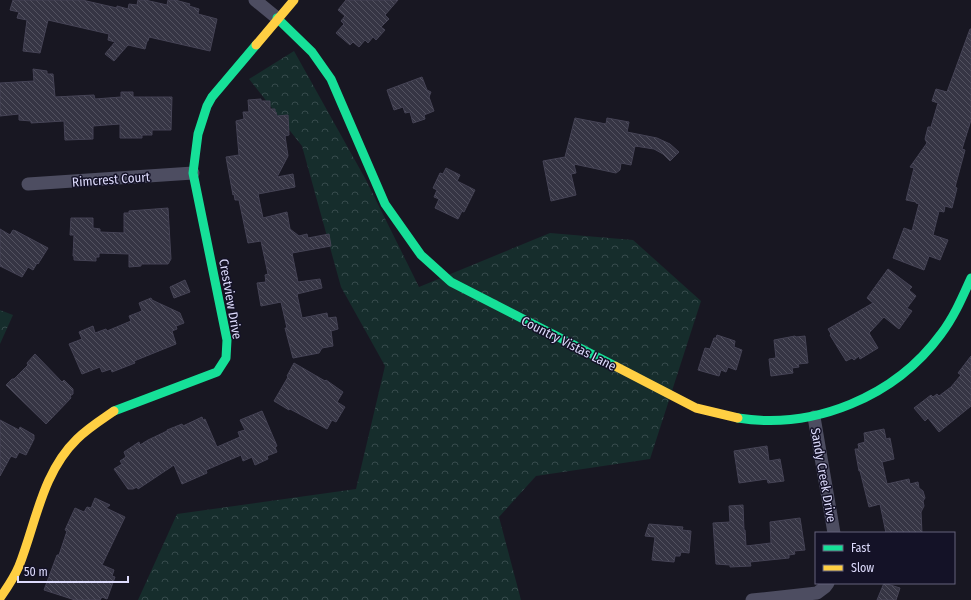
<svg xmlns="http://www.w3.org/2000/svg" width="971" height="600" viewBox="0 0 971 600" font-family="'Fira Sans Condensed',sans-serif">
  <defs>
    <pattern id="forest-crowns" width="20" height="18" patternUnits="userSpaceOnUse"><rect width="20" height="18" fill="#162d2c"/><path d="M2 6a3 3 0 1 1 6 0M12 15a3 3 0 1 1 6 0" fill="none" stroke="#374b4c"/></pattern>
    <pattern id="building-back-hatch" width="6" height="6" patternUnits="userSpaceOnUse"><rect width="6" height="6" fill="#363544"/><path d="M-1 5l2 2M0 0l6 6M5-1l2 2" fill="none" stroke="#535260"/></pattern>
  </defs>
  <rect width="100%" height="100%" fill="#181722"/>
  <g fill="url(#forest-crowns)">
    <polygon points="294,51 366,180 419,287 550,233 633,240 701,301 650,459 536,476 499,517 521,600 138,600 177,514 356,489 385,366 341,287 302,146 249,79"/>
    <polygon points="0,310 13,315 0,344"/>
  </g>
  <g fill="url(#building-back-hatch)" stroke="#454355">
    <polygon points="13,0 82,0 117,8 117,6 128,9 129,4 137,5 138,0 145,0 167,5 168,0 175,0 190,4 189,6 199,9 198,14 217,19 210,51 149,37 148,41 147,41 145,49 128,45 114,61 105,54 115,42 108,40 109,34 48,20 40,53 23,51 27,20 17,18 19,12 10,10"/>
    <polygon points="346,0 398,0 385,15 389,19 381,27 385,30 376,40 373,37 368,43 365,40 359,47 353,42 350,45 336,33 344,24 341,21 345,16 338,10"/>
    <polygon points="970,29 971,29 971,120 962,149 965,150 955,187 957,188 952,208 945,206 944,212 939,211 933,235 948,240 940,260 929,256 924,270 893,258 904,228 912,231 919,204 916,203 916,202 906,200 914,168 910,167 927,143 925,139 928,127 931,127 938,103 932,101 936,89 947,92"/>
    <polygon points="33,69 47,71 47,74 53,74 55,97 94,95 95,99 121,97 121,92 133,92 133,97 172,97 171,130 152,130 152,135 142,135 142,138 120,138 120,124 93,126 93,139 65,140 64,121 31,123 31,121 19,120 19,114 0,116 0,83 34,81"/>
    <polygon points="422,77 427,90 431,92 429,97 434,111 424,115 425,119 413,123 410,112 405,113 403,107 394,110 387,90"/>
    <polygon points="261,99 261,101 270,101 270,109 275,109 275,112 276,112 277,116 288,115 289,135 285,136 288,156 277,177 293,174 295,187 258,194 263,218 287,212 290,229 299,236 307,234 308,238 329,234 331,246 292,253 298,282 320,279 322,288 297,294 302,318 327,313 328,318 336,317 338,329 331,331 333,346 322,348 319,353 293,358 285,328 287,328 281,302 261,306 257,283 266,282 265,275 268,274 261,241 248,243 239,200 235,200 234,194 233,195 226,157 239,155 236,121 244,119 243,112 249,112 248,100"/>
    <polygon points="575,118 606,124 607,118 629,122 627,132 657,138 670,144 679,152 670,161 663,154 654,149 635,146 631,165 621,163 620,170 616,173 574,164 576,173 571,174 576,195 551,201 543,161 565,157"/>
    <polygon points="446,168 460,175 457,181 475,190 464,212 462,211 458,219 435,208 439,199 434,197 437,190 433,188 440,173 443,174"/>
    <polygon points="168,208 171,259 168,264 141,264 141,266 129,267 129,254 99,253 99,257 96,257 96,261 74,260 74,256 73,256 74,235 70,235 71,218 93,218 93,228 100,229 100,232 124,233 124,213 129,213 129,211"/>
    <polygon points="0,229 10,235 13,230 16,231 48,248 38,264 37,263 33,270 28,267 22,277 0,266"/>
    <polygon points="888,269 912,287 909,290 916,296 907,308 912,311 899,329 884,317 869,333 878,348 860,359 859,356 854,360 852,358 846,361 830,335 831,334 828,329 873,303 867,298"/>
    <polygon points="185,280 190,292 174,298 170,287"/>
    <polygon points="151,298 152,300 180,313 184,323 176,326 177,329 172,331 176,344 134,361 135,363 112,372 111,369 102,372 100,367 82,374 69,344 82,339 79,332 93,326 95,333 106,329 107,331 131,321 129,316 142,311 139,303"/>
    <polygon points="717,335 735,341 734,347 742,350 736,370 728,367 726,372 721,370 719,376 698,370 705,348 710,349 714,338 716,338"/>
    <polygon points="795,336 796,337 805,336 808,363 798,364 799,367 792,368 793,373 771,376 769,359 776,358 774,340"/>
    <polygon points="35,354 62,382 64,380 73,389 73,394 70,396 71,398 46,424 6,385 12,379 14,379 28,365 27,363"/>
    <polygon points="971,356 971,406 939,432 928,418 925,421 914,408 931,395 933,397 937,394 939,396 951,387 961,375 958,373"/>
    <polygon points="294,363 325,381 326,380 343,392 337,402 345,407 336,422 332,420 327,429 290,409 289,410 274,401 288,377 287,376"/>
    <polygon points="262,411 277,446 275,447 277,452 267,456 268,459 255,465 252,457 243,461 241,455 206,470 207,473 182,484 174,465 138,489 137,487 133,489 128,489 114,469 122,464 120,461 126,457 124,452 139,442 140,445 148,440 167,431 167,430 182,424 183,426 202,417 203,420 205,419 217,447 240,437 238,432 245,430 240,420"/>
    <polygon points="0,420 19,430 20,427 34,435 34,439 26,455 19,452 16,458 11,456 0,476"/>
    <polygon points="884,429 886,439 890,438 894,459 882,462 887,484 909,479 910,484 918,482 919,488 923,491 925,498 923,501 924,506 921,512 922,533 886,533 880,504 869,507 860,471 859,471 855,449 859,449 858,444 865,442 864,433"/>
    <polygon points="767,446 769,461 780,459 784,481 768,483 767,479 739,483 734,451"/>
    <polygon points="95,498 110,505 106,508 125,517 102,565 114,570 112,576 115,577 107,599 102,597 100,600 75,600 44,590 57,555 59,555 67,531 65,530 75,508 84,512 87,507 91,508"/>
    <polygon points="743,505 744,530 745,530 746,546 771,543 770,522 800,518 805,550 794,551 795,554 789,555 789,558 750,562 751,566 730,567 730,565 716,564 713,523 730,522 729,506"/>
    <polygon points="649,524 683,527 682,530 691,531 689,553 681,552 680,556 675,556 674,562 652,560 655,537 645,536"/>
    <polygon points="884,583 900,588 896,600 877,600"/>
  </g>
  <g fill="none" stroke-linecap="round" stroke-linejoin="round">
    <g stroke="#4d4d61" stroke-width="13">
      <polyline points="255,0 277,18"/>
      <polyline points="28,184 193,173"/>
      <polyline points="814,417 834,533"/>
      <polyline points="752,600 817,593 825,587 828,583"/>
    </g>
    <g stroke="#16e098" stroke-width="9">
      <polyline points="277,18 312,52 331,79 385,204 421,255 451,282 615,366"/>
      <polyline points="114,411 217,372 226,358 227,340 193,173 198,134 207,106 212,97 256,45"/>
      <path d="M738 418C814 430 895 397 941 334 954 317 962 298 971 278"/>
    </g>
    <g stroke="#ffcf43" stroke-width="9">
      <polyline points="256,45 294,0"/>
      <polyline points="615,366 696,408 738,418"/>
      <path d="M0 598C7 588 14 578 19 566 36 523 42 473 77 439 88 428 101 420 114 411"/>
    </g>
  </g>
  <g text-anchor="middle" stroke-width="3" stroke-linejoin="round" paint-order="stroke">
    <g font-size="13" fill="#dddbfc" stroke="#141227">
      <text transform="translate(111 179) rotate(-4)" y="5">Rimcrest Court</text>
      <text transform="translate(231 299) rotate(80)" y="5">Crestview Drive</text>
      <text transform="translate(569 343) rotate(27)" y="5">Country Vistas Lane</text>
      <text transform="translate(824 475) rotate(80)" y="5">Sandy Creek Drive</text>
    </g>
  </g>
  <rect x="815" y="532" width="140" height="52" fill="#141227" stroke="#64627c"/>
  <rect x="823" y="545" width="20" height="6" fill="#16e098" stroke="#64627c"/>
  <text x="851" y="552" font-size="12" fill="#dddbfc">Fast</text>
  <rect x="823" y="565" width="20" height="6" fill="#ffcf43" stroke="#64627c"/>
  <text x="851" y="572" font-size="12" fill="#dddbfc">Slow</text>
  <path d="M18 576v6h110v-6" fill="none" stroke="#dddbfc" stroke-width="2"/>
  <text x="24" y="576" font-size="12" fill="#dddbfc" stroke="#141227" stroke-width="3" paint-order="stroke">50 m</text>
</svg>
